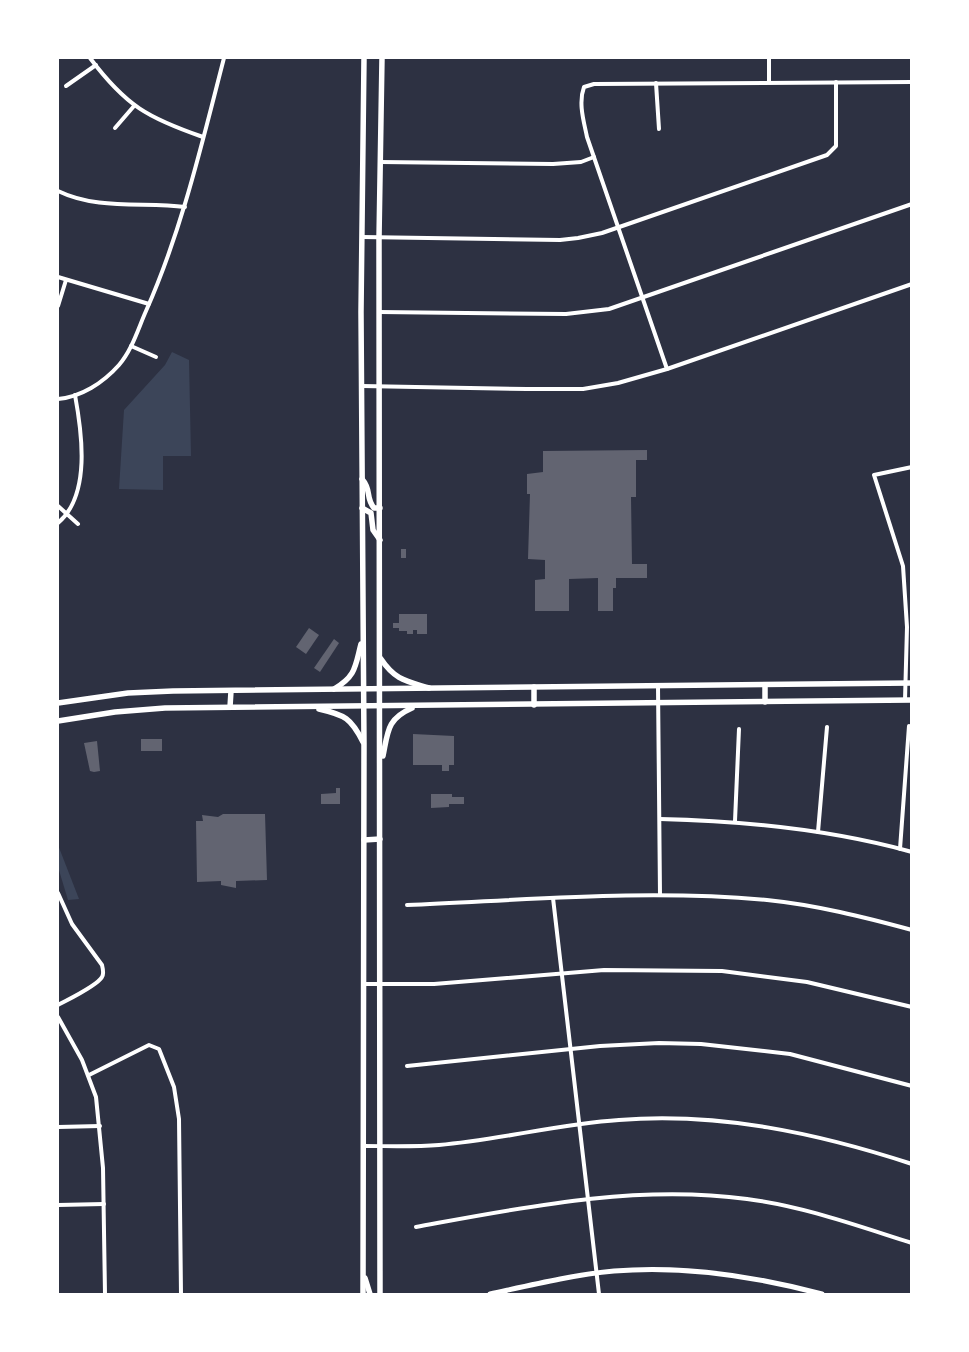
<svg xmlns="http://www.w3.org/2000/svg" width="969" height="1352" viewBox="0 0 969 1352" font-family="'Noto Sans',sans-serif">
  <rect width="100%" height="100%" fill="#2d3142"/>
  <g fill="#3c4559">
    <polygon points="172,352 189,360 191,456 163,456 163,490 119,489 124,410 165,365"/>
    <polygon points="58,845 79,899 68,900 58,867"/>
  </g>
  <g fill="#626471">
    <polygon points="647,450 647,460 636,460 636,497 631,497 632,564 647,564 647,578 616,578 616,588 613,588 613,611 598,611 598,578 569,579 569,611 535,611 535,580 545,579 545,560 528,559 530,494 527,494 527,474 543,472 543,451"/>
    <rect x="401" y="549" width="5" height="9"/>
    <polygon points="399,614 427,614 427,634 417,634 417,630 413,630 413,634 407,634 407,631 399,631 399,628 393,628 393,623 399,623"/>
    <polygon points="309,628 319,635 306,654 296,647"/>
    <polygon points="334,639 339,643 320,672 314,668"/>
    <polygon points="413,734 454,736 454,765 449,765 449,771 442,771 442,765 413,765"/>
    <rect x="141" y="739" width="21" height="12"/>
    <polygon points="97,741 100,771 94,772 90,771 84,743"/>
    <polygon points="336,788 340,788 340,804 321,804 321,794 336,793"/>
    <polygon points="431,794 452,794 452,797 464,797 464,804 449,804 449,807 431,808"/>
    <polygon points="223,814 265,814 267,880 236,881 236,888 221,885 221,881 197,882 196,821 203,821 202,815 218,817"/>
  </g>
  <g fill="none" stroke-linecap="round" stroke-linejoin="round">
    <g stroke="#fff" stroke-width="4">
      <path d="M90 58C126 106 148 118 203 137"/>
      <polyline points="769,58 769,82"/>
      <polyline points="656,83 659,129"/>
      <polyline points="66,86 96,65"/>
      <polyline points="115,128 134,106"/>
      <polyline points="380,162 553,164 581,162 594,157"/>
      <path d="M58 191C97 210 142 202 185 207"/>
      <polyline points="362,237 560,240 578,238 602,233 827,155 836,146 836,82"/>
      <polyline points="58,277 149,304"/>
      <polyline points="58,306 66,280"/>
      <polyline points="379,312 566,314 609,309 912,204"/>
      <polyline points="131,346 156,357"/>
      <path d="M667 369 587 137C584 122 578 103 584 87L594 84 912 82"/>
      <polyline points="362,386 527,389 583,389 618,383 667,369 912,284"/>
      <path d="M58 399C81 397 103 383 119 365 132 350 138 329 146 311 182 230 202 143 224 58"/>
      <polyline points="58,506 78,524"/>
      <path d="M58 523C91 495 82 433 75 395"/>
      <polyline points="658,686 660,895"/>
      <polyline points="905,700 907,627 903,566 874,475 912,467"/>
      <path d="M660 819C745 821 829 829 912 852"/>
      <polyline points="735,821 739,729"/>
      <polyline points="818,832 827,727"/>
      <polyline points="900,849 909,726"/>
      <path d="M58 893 72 924 102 965C103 969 104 974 102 977 97 986 67 1000 58 1005"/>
      <polyline points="553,898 599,1294"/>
      <path d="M407 905C527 900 647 889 767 900 816 905 864 917 912 930"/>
      <polyline points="363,984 434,984 604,970 722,971 807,982 912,1007"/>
      <polyline points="58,1017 82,1060 96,1097 103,1168 105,1294"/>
      <polyline points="407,1066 600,1046 659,1043 701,1044 790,1054 912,1086"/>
      <polyline points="89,1075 149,1045 159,1049 174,1087 179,1119 181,1294"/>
      <polyline points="58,1127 100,1126"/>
      <path d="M364 1146C389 1146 414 1147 439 1145 499 1140 558 1124 619 1120 719 1112 817 1133 912 1164"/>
      <polyline points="58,1205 104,1204"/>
      <path d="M416 1227C525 1207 636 1184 747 1199 803 1206 858 1226 912 1243"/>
    </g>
    <path stroke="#fff" stroke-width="5" d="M490 1294C531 1285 572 1275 614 1271 684 1265 754 1276 822 1294"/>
    <g stroke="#fff" stroke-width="5.5">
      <path d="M362 479C372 490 365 497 374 508H380"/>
      <polyline points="362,508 371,513 373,530 380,540"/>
      <path d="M381 659C395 680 406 681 429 688"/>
      <polyline points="765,686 765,702"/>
      <polyline points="534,687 534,705"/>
      <path d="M334 689C356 676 355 667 361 644"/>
      <polyline points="58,703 128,693 173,691 912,683"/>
      <polyline points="230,707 231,691"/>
      <path d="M319 709C345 715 351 718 363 742"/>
      <polyline points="58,721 115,712 165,708 912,700"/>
      <path d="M383 756C388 731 387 719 412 708"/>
      <polyline points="364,840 380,839"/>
      <polyline points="365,1278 370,1294"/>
      <polyline points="363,1294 364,743 361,312 364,58"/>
      <polyline points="380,1294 379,238 382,58"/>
    </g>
  </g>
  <rect width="969" height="1352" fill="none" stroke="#ffffff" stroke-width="118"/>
</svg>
